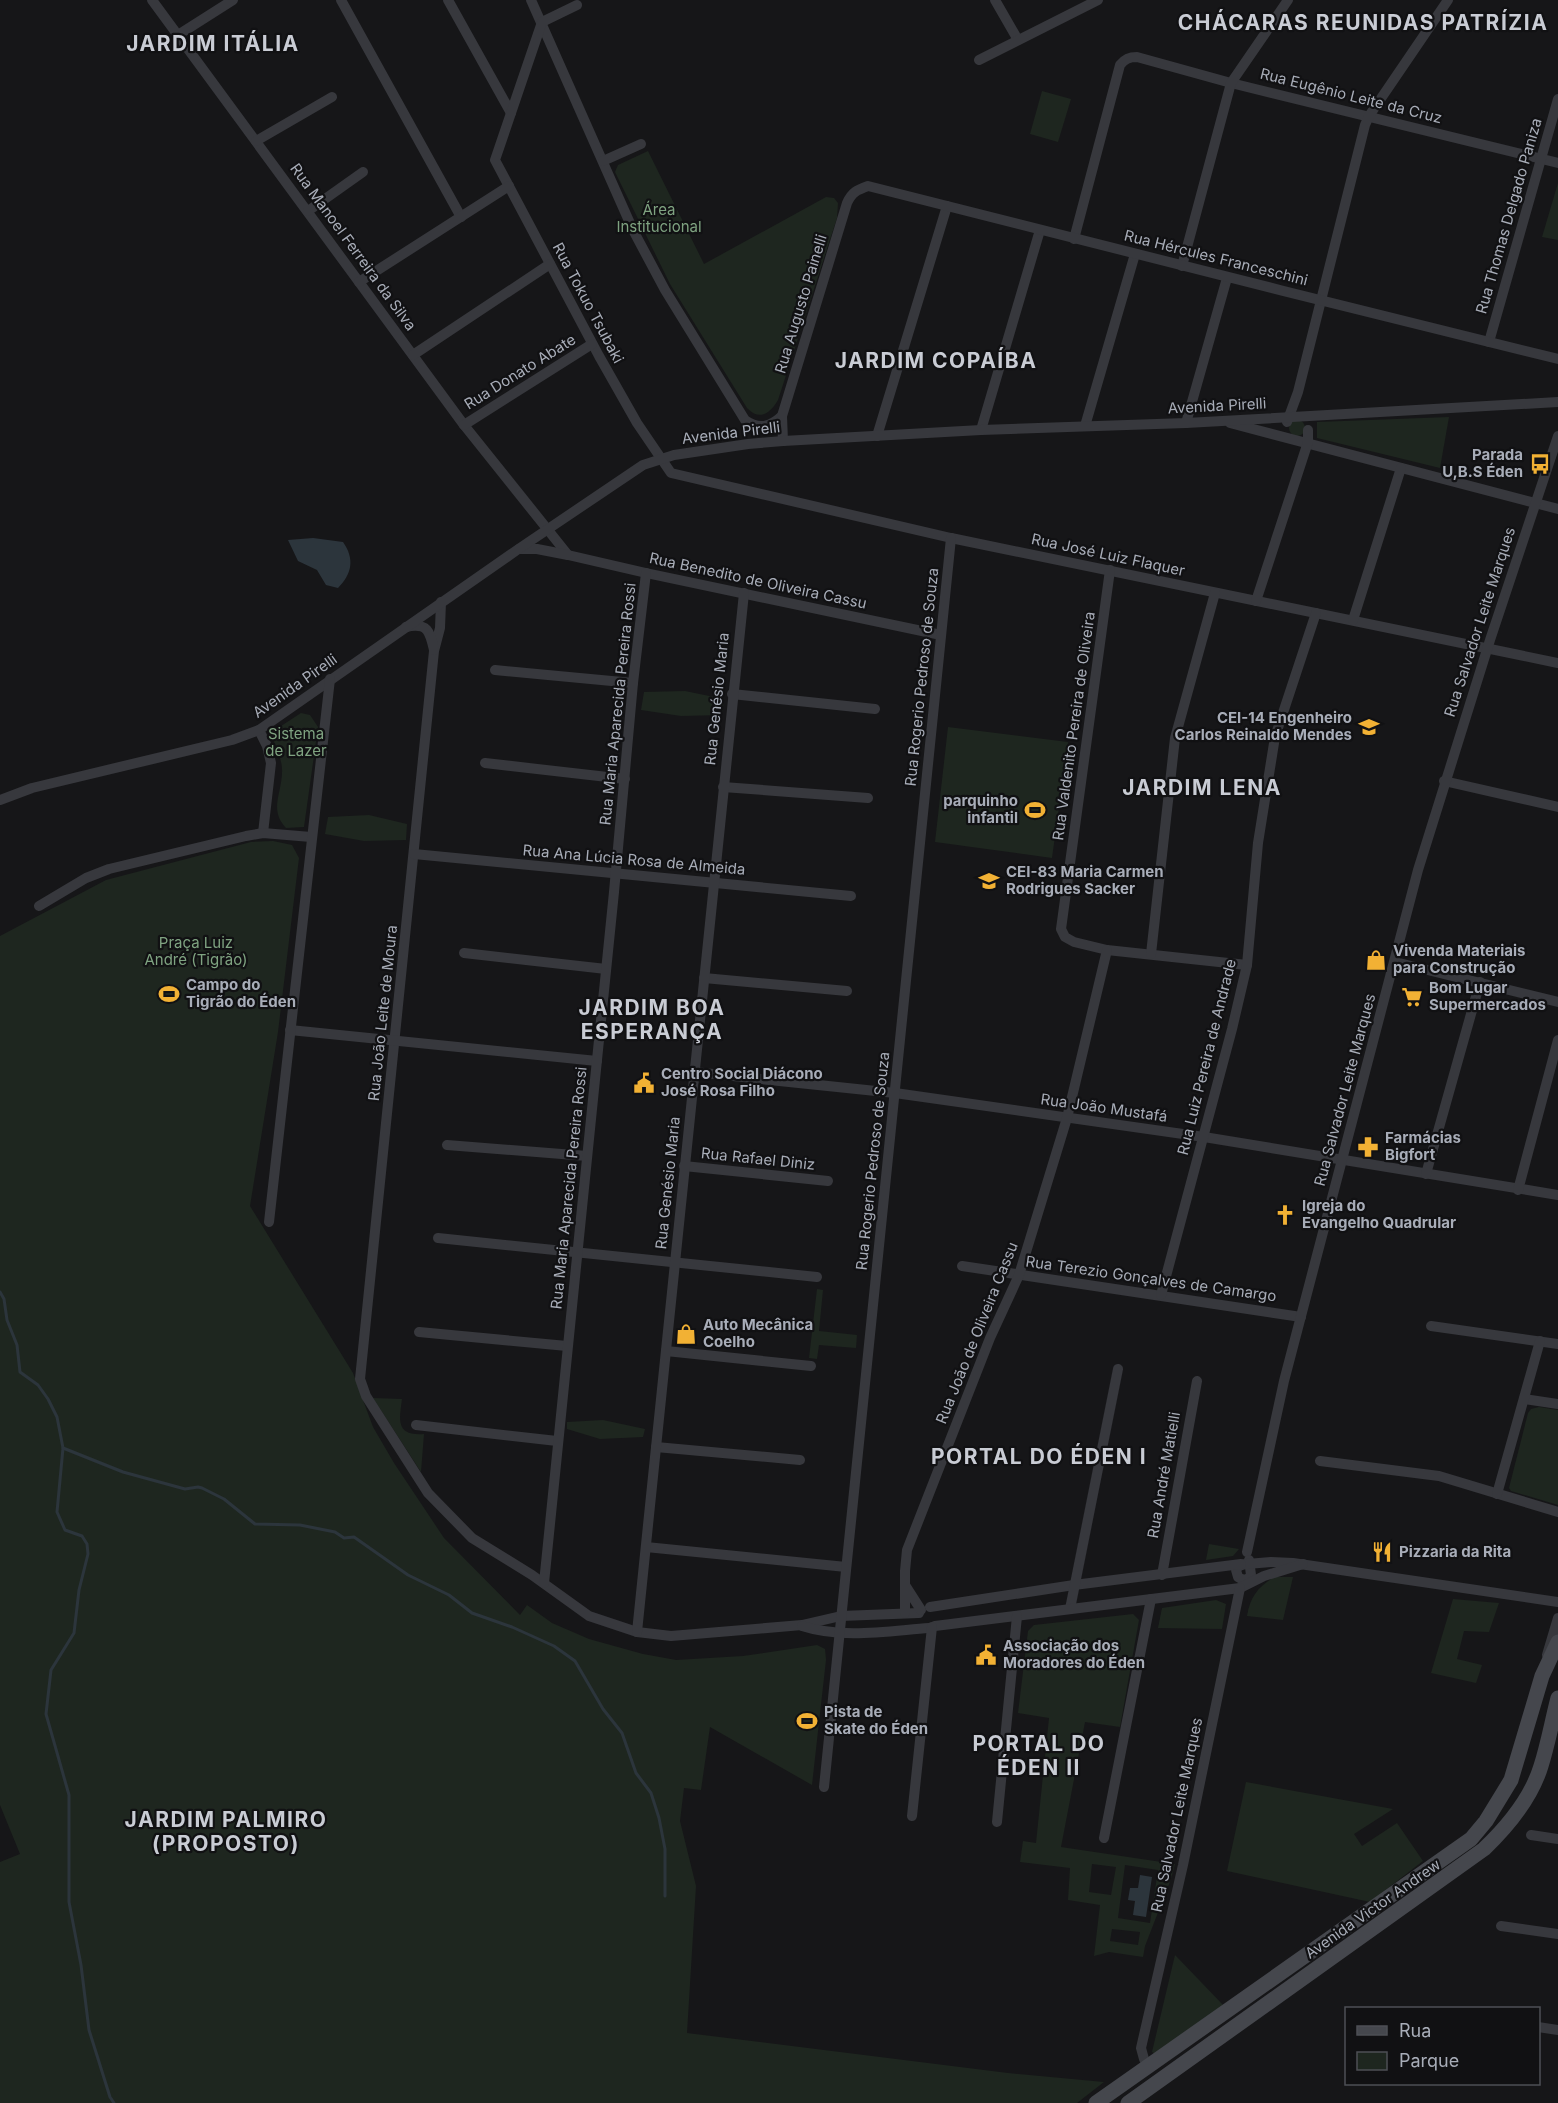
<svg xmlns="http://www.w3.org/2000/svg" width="1558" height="2103" viewBox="0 0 1558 2103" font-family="Inter,sans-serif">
  <rect width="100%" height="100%" fill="#161618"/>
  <g fill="#1e261f" fill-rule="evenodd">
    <polygon points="1042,91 1071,99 1058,142 1030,134"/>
    <path d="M648 151 704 264 826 197 834 198 838 203 837 218 778 400C770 414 759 421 747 408L670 284 615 172 618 165Z"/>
    <polygon points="1558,183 1558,240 1542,237"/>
    <polygon points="1449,417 1440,468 1317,438 1317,422"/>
    <circle cx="1297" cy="428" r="8"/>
    <polygon points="685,691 724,699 722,715 681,716 641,710 644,692"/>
    <path d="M301 713 310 715 318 727 304 827 286 828C268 809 283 792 282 769 282 757 273 745 272 732Z"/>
    <polygon points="948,727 1068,742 1052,858 935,842"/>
    <polygon points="369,815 407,824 406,840 364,841 325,834 328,817"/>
    <polygon points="273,841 292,845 299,858 278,1032 250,1206 353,1373 373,1427 394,1463 444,1538 520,1615 527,1605 552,1623 589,1639 643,1654 676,1660 743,1656 817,1645 825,1649 826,1660 812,1785 710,1727 701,1790 684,1788 680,1821 696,1886 687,2033 1008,2073 1104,2082 1077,2103 0,2103 0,1862 20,1854 0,1805 0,936 106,880 251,842"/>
    <polygon points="817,1289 823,1290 819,1331 857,1335 856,1348 819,1345 817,1359 809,1358"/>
    <path d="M373 1398 402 1399C399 1421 396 1436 424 1434L421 1472Z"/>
    <polygon points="1539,1407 1558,1410 1558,1505 1511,1491 1509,1488 1528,1413 1531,1409"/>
    <polygon points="603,1420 645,1429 643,1437 600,1439 567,1429 567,1422"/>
    <polygon points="1209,1544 1239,1549 1233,1556 1206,1560"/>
    <path d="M1274 1577H1293L1283 1620 1247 1616C1250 1597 1258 1587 1274 1577Z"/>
    <polygon points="1453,1599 1499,1603 1489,1632 1464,1631 1457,1659 1482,1665 1476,1683 1431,1673"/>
    <polygon points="1216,1600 1226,1604 1222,1629 1158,1628 1162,1608"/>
    <path d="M1133 1614 1139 1620 1120 1727 1085 1722 1061 1847 1175 1864 1171 1879 1145 1946 1143 1957 1109 1952 1094 1956 1100 1905 1068 1900 1070 1868 1020 1862 1023 1841 1036 1843 1049 1718 1018 1713 1028 1631 1034 1625ZM1092 1864 1116 1867 1111 1895 1089 1892ZM1125 1865 1158 1870 1150 1923 1118 1918ZM1112 1929 1140 1932 1138 1945 1110 1941Z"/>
    <polygon points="1246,1782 1393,1809 1354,1834 1362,1846 1397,1823 1423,1861 1370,1902 1227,1871"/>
    <polygon points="1175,1955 1224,2006 1156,2054 1152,2052"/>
  </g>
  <g fill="#2c353c">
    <path d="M313 538 343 542C355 559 352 574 338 588L326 585 317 570 298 561 288 540Z"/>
    <polygon points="1140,1875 1152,1877 1146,1917 1133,1915 1135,1901 1128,1900 1130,1888 1138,1888"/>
  </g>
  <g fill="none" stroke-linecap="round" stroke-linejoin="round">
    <g stroke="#2c353c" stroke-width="3">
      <polyline points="0,1292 4,1299 7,1320 17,1345 20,1372 38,1385 48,1399 57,1417 63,1448 57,1512 65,1530 82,1536 87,1544 88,1554 79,1590 74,1633 51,1670 46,1714 69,1795 69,1902 81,1965 89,2030 110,2097 114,2103"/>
      <polyline points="63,1448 123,1472 185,1489 198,1487 202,1488 224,1499 255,1524 300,1525 335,1532 344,1538 354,1537 408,1575 449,1595 472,1613 512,1627 554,1646 575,1661 603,1709 622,1733 636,1773 651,1793 659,1818 665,1849 665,1896"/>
    </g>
    <g stroke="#37383d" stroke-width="10">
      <polyline points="152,0 464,425 568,555"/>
      <polyline points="341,0 461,217"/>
      <polyline points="448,0 511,113"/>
      <path d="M531 0 633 230 665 290 745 420C759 430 770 427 782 416"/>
      <polyline points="995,0 1018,40"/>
      <polyline points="577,5 542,22 495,160 599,356 637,423 671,473 951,538 1558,663"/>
      <polyline points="178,35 233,0"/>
      <polyline points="979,60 1098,0"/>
      <polyline points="256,141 332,97"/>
      <polyline points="603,161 641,144"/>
      <polyline points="308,211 363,172"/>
      <path d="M1074 239 1120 65C1125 59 1129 57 1137 57L1231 83 1558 163"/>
      <polyline points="1182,266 1231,83 1288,0"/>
      <polyline points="359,282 509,186"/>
      <polyline points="1489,342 1558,99"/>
      <polyline points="413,355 550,264"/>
      <polyline points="1287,422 1298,392 1365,125 1369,116 1448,0"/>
      <polyline points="1186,423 1227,278"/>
      <polyline points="1230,423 1558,509"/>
      <polyline points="464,425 592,344"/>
      <polyline points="1085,426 1135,254"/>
      <polyline points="981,430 1040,230"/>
      <polyline points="877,436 947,206"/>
      <path d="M783 441 782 416 847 203C852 192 857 190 868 186 1097 245 1328 302 1558 359"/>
      <polyline points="519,549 537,549 568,555 646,573 941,635"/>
      <polyline points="1110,570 1061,929 1065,937 1074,942 1107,950 1247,965"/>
      <polyline points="1256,601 1308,442 1308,430"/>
      <polyline points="441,602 440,628 434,651 360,1379 366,1396 428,1493 472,1538 532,1575 589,1616 637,1632 671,1636 802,1625 841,1616 919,1613"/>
      <polyline points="1353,620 1401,468"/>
      <path d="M406 627C428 622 430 632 434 650"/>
      <polyline points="495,670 633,683"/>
      <polyline points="732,694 875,709"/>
      <polyline points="259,730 267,746 271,763 263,833"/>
      <polyline points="485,763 625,779"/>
      <polyline points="1444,781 1558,807"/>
      <polyline points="723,787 868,798"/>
      <polyline points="0,800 32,788 232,740 259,730 517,550 643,465 674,455 748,444 783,441 981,430 1186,423 1558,402"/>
      <polyline points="414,854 851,896"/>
      <polyline points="39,906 86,878 109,869 246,836 263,833 311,837"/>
      <polyline points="464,953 606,969"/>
      <polyline points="1151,954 1175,738 1215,593"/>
      <polyline points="1395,962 1558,1002"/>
      <polyline points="704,978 847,991"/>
      <polyline points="290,1030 597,1061"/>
      <polyline points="694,1072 895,1093 1204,1137 1558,1195"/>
      <polyline points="447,1145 587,1156"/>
      <polyline points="684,1166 828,1181"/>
      <polyline points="1426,1174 1480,982"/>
      <polyline points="1518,1190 1558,1040"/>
      <polyline points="269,1222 330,679"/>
      <polyline points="438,1238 817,1277"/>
      <polyline points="962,1266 1301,1317"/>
      <polyline points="1161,1295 1232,1029 1247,965 1258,843 1275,737 1316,613"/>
      <polyline points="1431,1326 1558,1344"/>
      <polyline points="419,1332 567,1346"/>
      <polyline points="666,1351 811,1366"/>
      <polyline points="1524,1399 1558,1404"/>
      <polyline points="416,1425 557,1441"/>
      <polyline points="656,1447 800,1460"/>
      <polyline points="1320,1461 1439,1476 1558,1512"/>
      <polyline points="1497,1494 1540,1341"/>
      <polyline points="646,1547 846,1567"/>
      <polyline points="1247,1552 1284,1381 1418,870 1490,640 1558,436"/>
      <path d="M1245 1564 1239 1566 1236 1570 1238 1577C1243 1581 1248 1580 1251 1575L1249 1560"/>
      <polyline points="1247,1564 1271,1562 1293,1563 1558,1602"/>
      <polyline points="1162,1575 1197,1381"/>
      <polyline points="544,1583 614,892 633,683 646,573"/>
      <polyline points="905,1585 921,1610"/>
      <polyline points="930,1607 1074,1585 1241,1564"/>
      <polyline points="1070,1609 1118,1369"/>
      <polyline points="905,1613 905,1571 907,1550 990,1338 1019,1275 1067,1118 1107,950"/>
      <path d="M802 1626C842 1639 888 1631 929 1628"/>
      <polyline points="935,1626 1240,1588 1264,1576 1303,1564"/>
      <polyline points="637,1632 744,593"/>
      <polyline points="1547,1655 1558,1618"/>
      <polyline points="824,1787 951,538"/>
      <polyline points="912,1816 932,1627"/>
      <polyline points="997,1822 1017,1616"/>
      <polyline points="1531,1835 1558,1839"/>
      <polyline points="1104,1838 1151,1599"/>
      <polyline points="1501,1926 1558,1934"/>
      <polyline points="1538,2027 1558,2030"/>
      <polyline points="1149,2066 1144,2059 1141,2048 1183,1865 1240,1588"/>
    </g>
    <g stroke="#45474d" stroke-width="15">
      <polyline points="1096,2103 1471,1839 1486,1821 1511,1780 1542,1676 1558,1642"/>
      <path d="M1128 2103 1484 1849C1508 1826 1531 1799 1541 1766 1548 1744 1552 1721 1558 1698"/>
    </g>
  </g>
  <defs>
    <g id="bus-bare" transform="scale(1.62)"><path d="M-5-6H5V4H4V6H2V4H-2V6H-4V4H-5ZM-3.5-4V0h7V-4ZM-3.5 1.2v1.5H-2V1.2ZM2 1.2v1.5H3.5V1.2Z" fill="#f2b134" stroke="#111113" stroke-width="2.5" paint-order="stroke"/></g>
    <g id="school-bare" transform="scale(1.62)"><path d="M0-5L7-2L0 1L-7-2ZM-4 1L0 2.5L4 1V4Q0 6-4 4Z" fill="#f2b134" stroke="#111113" stroke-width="2.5" paint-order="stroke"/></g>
    <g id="stadium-bare" transform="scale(1.62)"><path d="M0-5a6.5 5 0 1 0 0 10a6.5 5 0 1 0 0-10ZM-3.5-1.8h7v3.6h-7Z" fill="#f2b134" stroke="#111113" stroke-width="2.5" paint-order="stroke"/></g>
    <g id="shop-bare" transform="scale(1.62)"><path d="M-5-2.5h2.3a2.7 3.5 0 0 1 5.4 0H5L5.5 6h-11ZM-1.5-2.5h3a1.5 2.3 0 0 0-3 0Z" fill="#f2b134" stroke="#111113" stroke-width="2.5" paint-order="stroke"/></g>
    <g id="supermarket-bare" transform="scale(1.62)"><path d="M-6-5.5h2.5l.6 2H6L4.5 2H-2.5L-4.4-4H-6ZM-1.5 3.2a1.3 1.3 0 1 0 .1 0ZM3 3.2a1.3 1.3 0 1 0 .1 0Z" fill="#f2b134" stroke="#111113" stroke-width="2.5" paint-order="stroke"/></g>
    <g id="civic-bare" transform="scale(1.62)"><path d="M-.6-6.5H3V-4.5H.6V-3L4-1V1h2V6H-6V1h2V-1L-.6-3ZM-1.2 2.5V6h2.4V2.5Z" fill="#f2b134" stroke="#111113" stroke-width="2.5" paint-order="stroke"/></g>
    <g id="pharmacy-bare" transform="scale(1.62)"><path d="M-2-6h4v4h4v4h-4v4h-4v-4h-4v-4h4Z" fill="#f2b134" stroke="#111113" stroke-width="2.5" paint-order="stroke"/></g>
    <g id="church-bare" transform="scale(1.62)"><path d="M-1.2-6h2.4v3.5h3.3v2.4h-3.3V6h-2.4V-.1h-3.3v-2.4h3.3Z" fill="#f2b134" stroke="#111113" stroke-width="2.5" paint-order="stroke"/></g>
    <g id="restaurant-bare" transform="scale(1.62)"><path d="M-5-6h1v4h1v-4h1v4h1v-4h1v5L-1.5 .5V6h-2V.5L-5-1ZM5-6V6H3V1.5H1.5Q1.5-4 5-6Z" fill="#f2b134" stroke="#111113" stroke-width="2.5" paint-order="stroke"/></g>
  </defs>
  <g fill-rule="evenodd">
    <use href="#bus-bare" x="1540" y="464"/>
    <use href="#school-bare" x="1369" y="727"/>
    <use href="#stadium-bare" x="1035" y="810"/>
    <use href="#school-bare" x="989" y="881"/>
    <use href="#shop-bare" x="1376" y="960"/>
    <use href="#stadium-bare" x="169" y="994"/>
    <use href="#supermarket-bare" x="1412" y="997"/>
    <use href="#civic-bare" x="644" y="1083"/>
    <use href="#pharmacy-bare" x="1368" y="1147"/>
    <use href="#church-bare" x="1285" y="1215"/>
    <use href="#shop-bare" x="686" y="1334"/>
    <use href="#restaurant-bare" x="1382" y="1552"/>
    <use href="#civic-bare" x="986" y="1655"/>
    <use href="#stadium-bare" x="807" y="1721"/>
  </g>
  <g text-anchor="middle" stroke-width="4.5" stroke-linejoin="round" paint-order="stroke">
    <g font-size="15" fill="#a8adb8" stroke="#111113">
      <text transform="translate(1351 96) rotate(14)" y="5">Rua Eugênio Leite da Cruz</text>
      <text transform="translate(1509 216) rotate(-74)" y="5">Rua Thomas Delgado Paniza</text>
      <text transform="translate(353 247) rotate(54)" y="5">Rua Manoel Ferreira da Silva</text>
      <text transform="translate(1216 258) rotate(14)" y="5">Rua Hércules Franceschini</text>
      <text transform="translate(588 303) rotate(62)" y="5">Rua Tokuo Tsubaki</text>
      <text transform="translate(801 304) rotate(-73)" y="5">Rua Augusto Painelli</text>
      <text transform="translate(520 372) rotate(-32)" y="5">Rua Donato Abate</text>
      <text transform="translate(1217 406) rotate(-3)" y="5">Avenida Pirelli</text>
      <text transform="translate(731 433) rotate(-7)" y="5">Avenida Pirelli</text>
      <text transform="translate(1108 555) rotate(12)" y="5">Rua José Luiz Flaquer</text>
      <text transform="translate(758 581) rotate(12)" y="5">Rua Benedito de Oliveira Cassu</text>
      <text transform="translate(1480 622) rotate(-72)" y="5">Rua Salvador Leite Marques</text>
      <text transform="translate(922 677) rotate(-84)" y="5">Rua Rogerio Pedroso de Souza</text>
      <text transform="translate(295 686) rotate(-35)" y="5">Avenida Pirelli</text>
      <text transform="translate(717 699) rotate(-84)" y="5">Rua Genésio Maria</text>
      <text transform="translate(618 704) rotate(-84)" y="5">Rua Maria Aparecida Pereira Rossi</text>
      <text transform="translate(1074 726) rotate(-82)" y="5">Rua Valdenito Pereira de Oliveira</text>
      <text transform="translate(634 860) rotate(5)" y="5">Rua Ana Lúcia Rosa de Almeida</text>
      <text transform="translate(383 1013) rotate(-84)" y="5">Rua João Leite de Moura</text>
      <text transform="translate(1207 1057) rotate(-76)" y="5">Rua Luiz Pereira de Andrade</text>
      <text transform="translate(1345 1090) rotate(-75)" y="5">Rua Salvador Leite Marques</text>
      <text transform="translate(1104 1108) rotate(8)" y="5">Rua João Mustafá</text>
      <text transform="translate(758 1159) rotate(6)" y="5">Rua Rafael Diniz</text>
      <text transform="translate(873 1161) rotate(-84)" y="5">Rua Rogerio Pedroso de Souza</text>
      <text transform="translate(668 1183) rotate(-84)" y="5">Rua Genésio Maria</text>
      <text transform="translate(569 1188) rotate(-84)" y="5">Rua Maria Aparecida Pereira Rossi</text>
      <text transform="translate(1151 1279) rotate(8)" y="5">Rua Terezio Gonçalves de Camargo</text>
      <text transform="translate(977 1333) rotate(-68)" y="5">Rua João de Oliveira Cassu</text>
      <text transform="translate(1164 1475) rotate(-80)" y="5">Rua André Matielli</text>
      <text transform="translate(1177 1815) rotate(-78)" y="5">Rua Salvador Leite Marques</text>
      <text transform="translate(1373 1909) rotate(-35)" y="5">Avenida Victor Andrew</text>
    </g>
    <g font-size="15" fill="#7fa381" stroke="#111113">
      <text x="659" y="215">Área<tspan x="659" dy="17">Institucional</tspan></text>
      <text x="296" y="739">Sistema<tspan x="296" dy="17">de Lazer</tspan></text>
      <text x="196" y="948">Praça Luiz<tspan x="196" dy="17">André (Tigrão)</tspan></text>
    </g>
    <g font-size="15" font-weight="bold" fill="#a8adb8" stroke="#111113" text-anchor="start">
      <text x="1523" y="460" text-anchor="end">Parada<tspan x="1523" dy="17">U,B.S Éden</tspan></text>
      <text x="1352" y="723" text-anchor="end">CEI-14 Engenheiro<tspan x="1352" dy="17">Carlos Reinaldo Mendes</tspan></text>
      <text x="1018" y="806" text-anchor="end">parquinho<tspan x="1018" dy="17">infantil</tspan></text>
      <text x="1006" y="877">CEI-83 Maria Carmen<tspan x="1006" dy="17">Rodrigues Sacker</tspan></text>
      <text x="1393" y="956">Vivenda Materiais<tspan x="1393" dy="17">para Construção</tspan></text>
      <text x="186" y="990">Campo do<tspan x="186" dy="17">Tigrão do Éden</tspan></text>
      <text x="1429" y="993">Bom Lugar<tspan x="1429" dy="17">Supermercados</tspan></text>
      <text x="661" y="1079">Centro Social Diácono<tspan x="661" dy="17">José Rosa Filho</tspan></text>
      <text x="1385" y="1143">Farmácias<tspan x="1385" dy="17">Bigfort</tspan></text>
      <text x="1302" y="1211">Igreja do<tspan x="1302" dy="17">Evangelho Quadrular</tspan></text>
      <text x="703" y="1330">Auto Mecânica<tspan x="703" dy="17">Coelho</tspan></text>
      <text x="1399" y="1557">Pizzaria da Rita</text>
      <text x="1003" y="1651">Associação dos<tspan x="1003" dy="17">Moradores do Éden</tspan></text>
      <text x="824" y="1717">Pista de<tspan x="824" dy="17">Skate do Éden</tspan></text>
    </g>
    <g font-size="21" font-weight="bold" letter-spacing="1.5" fill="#c9ccd4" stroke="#111113">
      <text x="1363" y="30">CHÁCARAS REUNIDAS PATRÍZIA</text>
      <text x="213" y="51">JARDIM ITÁLIA</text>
      <text x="936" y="368">JARDIM COPAÍBA</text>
      <text x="1202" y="795">JARDIM LENA</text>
      <text x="652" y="1015">JARDIM BOA<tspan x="652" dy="24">ESPERANÇA</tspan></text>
      <text x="1039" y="1464">PORTAL DO ÉDEN I</text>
      <text x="1039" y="1751">PORTAL DO<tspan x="1039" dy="24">ÉDEN II</tspan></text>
      <text x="226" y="1827">JARDIM PALMIRO<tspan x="226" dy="24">(PROPOSTO)</tspan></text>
    </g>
  </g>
  <rect x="1345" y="2007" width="195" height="78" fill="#111113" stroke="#4d4f55" stroke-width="1.5"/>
  <rect x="1357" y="2026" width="30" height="9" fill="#45474d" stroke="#4d4f55" stroke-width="1.5"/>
  <text x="1399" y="2037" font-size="18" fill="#a8adb8">Rua</text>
  <rect x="1357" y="2052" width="30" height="18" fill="#1e261f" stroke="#4d4f55" stroke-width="1.5"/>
  <text x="1399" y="2067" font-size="18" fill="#a8adb8">Parque</text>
</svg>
